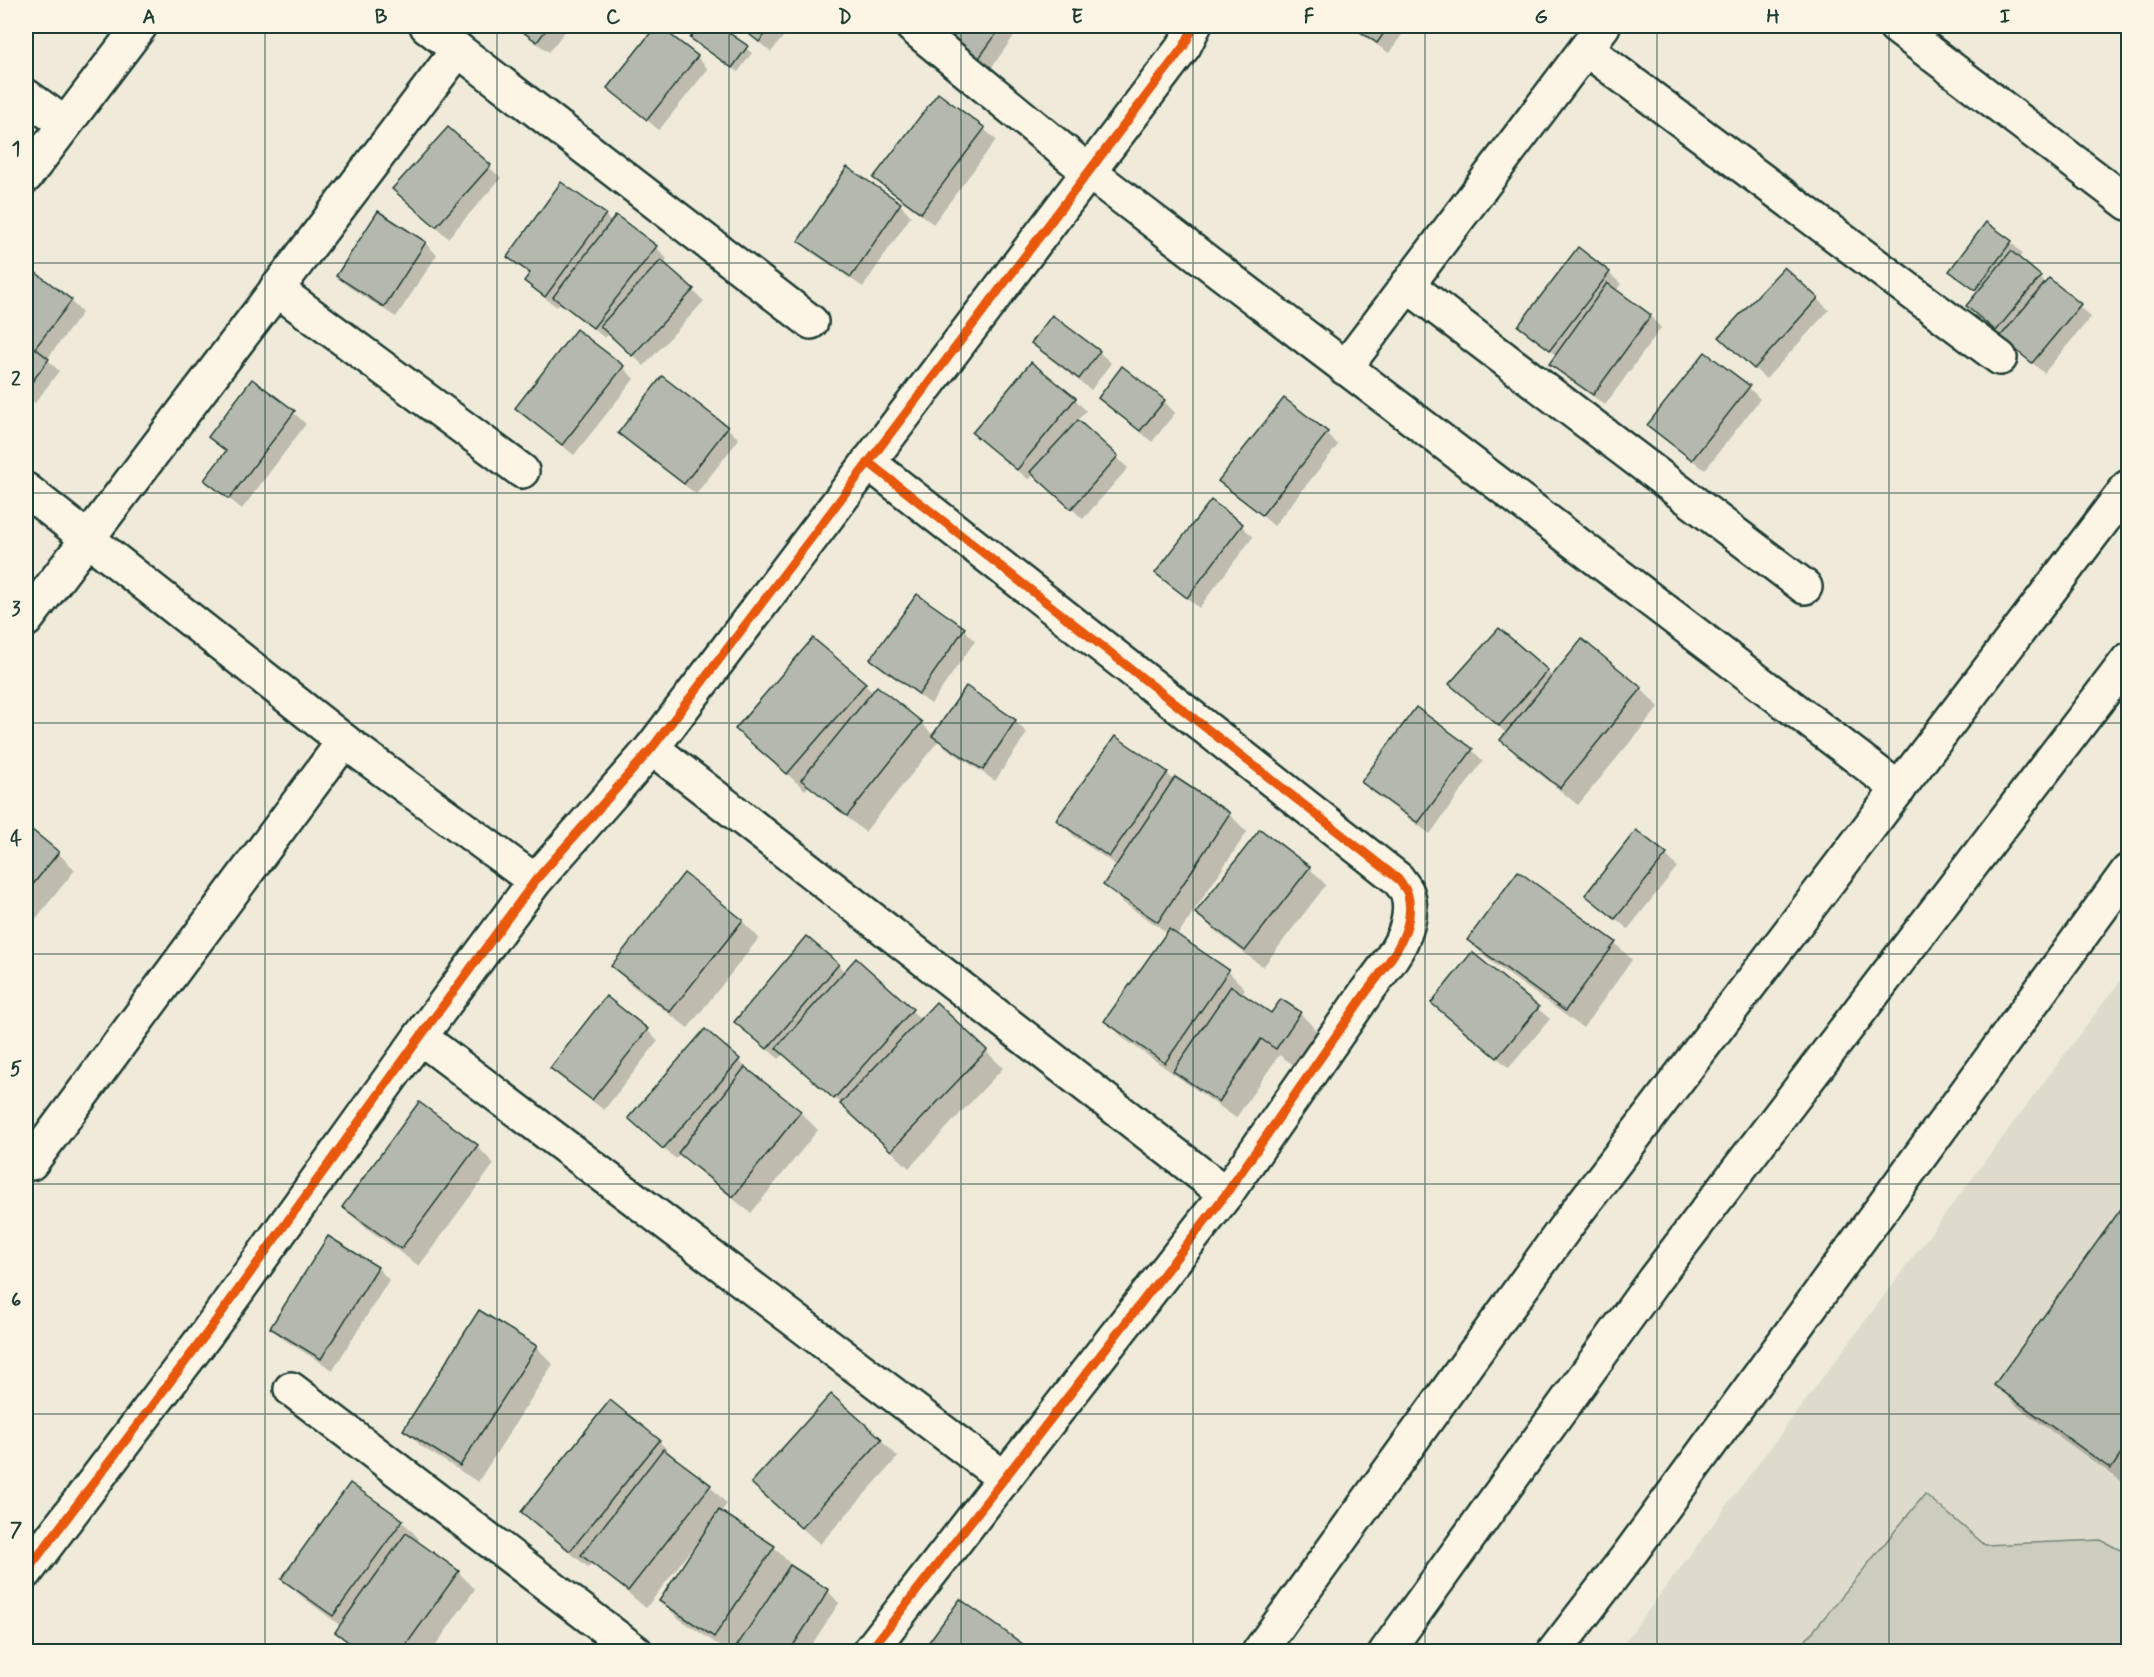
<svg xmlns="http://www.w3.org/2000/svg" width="2154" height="1677" viewBox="0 0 2154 1677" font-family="Mynerve,sans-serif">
  <rect width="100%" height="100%" fill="#efeada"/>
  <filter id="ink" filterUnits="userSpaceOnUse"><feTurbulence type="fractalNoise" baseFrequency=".0167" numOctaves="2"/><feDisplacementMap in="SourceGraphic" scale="12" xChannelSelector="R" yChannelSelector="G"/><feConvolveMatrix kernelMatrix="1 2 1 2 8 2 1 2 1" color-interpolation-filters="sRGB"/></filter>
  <g filter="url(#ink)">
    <polygon fill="#dedbcc" points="2128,970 2128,1651 1618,1651"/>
    <polygon fill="#cccdbf" stroke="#76857a" stroke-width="1.5" points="1925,1494 1985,1545 2101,1540 2128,1554 2128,1651 1797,1651"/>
    <g fill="#0003">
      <polygon points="513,26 569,26 549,52"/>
      <polygon points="691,26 717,26 752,53 738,72 692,38 698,30"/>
      <polygon points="739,26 792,26 771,52"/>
      <polygon points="930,26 1021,26 989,71"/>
      <polygon points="1349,26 1408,26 1389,53"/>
      <polygon points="697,57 708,69 659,130 609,88"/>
      <polygon points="448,129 501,178 448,238 406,200"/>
      <polygon points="984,129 996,140 933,224 887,189 875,177"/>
      <polygon points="900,204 911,216 863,287 811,252 800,241"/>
      <polygon points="378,213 425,243 437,255 396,317 349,287 338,276"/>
      <polygon points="605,215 612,223 656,247 667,259 663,264 704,301 644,366 609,333 605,338 560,303 557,307 537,292 526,281 530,275 508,257"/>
      <polygon points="2011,242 2022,254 2018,259 2046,284 2049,280 2091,317 2044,373 1980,317 1978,293 1951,271"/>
      <polygon points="1784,269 1829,310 1766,379 1733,349"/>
      <polygon points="1609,273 1621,284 1616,291 1650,316 1661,328 1605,405 1563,375 1551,363 1557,356 1531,337 1520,326"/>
      <polygon points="36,274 71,301 82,313 47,359 59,371 35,403 26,396 26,288"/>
      <polygon points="1033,343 1099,352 1111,363 1091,390 1044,354"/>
      <polygon points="1705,354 1749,388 1760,399 1705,470 1661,436 1649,425"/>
      <polygon points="623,367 634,379 574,455 528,419 517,408"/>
      <polygon points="252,381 294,413 306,424 242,509 206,480 227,452 210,437"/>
      <polygon points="1100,398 1164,401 1175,413 1152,442"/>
      <polygon points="1075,399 1086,411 1077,421 1128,468 1083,519 1034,474 1029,480 974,433"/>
      <polygon points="727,428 739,439 696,494 631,444 620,433"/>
      <polygon points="1327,433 1338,445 1274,526 1221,480"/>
      <polygon points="1242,526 1253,537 1199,608 1157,573"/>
      <polygon points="964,629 975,641 931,704 884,671 872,659"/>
      <polygon points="1582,641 1641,689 1659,707 1578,805 1519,757 1502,740 1507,734 1463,695 1547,671 1553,677"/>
      <polygon points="864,684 873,693 877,688 921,723 934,736 966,688 1015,721 1027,733 995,781 945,747 939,740 865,832 809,786 805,790 737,729"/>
      <polygon points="1115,738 1167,773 1174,781 1176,779 1229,814 1247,832 1177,936 1228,971 1245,989 1241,995 1271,1015 1282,1001 1300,1013 1317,1031 1294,1065 1279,1055 1236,1118 1123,1038 1106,1020 1168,933 1122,902 1105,885 1117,866 1075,837 1058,820"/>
      <polygon points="1472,750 1483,761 1430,834 1374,793 1363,782"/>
      <polygon points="26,827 58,853 75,870 26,931"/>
      <polygon points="1666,855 1677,867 1628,929 1587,895"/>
      <polygon points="1309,868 1326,885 1263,967 1214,930 1197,913"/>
      <polygon points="742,921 759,938 688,1028 630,984 613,966"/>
      <polygon points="1469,940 1615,943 1632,960 1583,1028 1486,958"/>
      <polygon points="1473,954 1550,1019 1509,1068 1433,1003"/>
      <polygon points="856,961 922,1020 986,1051 1003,1068 909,1168 853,1114 784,1054 779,1059 748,1033 838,965 845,972"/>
      <polygon points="647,1030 658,1041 604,1110 563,1079 552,1068"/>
      <polygon points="705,1031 739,1060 750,1073 800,1112 818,1130 751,1213 697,1170 680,1154 676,1159 641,1130"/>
      <polygon points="477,1146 494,1164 419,1266 361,1224 344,1207"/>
      <polygon points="2128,1201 2128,1486 2019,1408 1996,1385"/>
      <polygon points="328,1238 378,1268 389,1280 333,1370 283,1339 272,1328"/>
      <polygon points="536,1347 553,1364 478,1482 422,1447 405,1430"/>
      <polygon points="881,1440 898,1457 820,1544 770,1500"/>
      <polygon points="659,1441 676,1459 675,1460 710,1486 727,1504 720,1513 774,1547 791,1565 790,1567 828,1591 839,1603 807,1652 729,1652 678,1618 661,1601 699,1544 697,1542 646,1608 592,1563 588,1567 540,1529 523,1512"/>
      <polygon points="402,1521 419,1539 416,1542 458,1572 475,1589 431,1652 357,1652 337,1632 341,1626 301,1596 283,1579"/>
    </g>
    <g fill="#b5b9ad" stroke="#1f3d34" stroke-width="1.5">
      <polygon points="515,26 549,26 537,42"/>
      <polygon points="656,26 659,26 698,56 647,120 607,88"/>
      <polygon points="699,26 719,26 748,46 732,68 690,38"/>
      <polygon points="739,26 772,26 759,42"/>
      <polygon points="931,26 1002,26 977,61"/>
      <polygon points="1352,26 1389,26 1377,43"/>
      <polygon points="938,93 985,128 921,213 873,178"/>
      <polygon points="448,127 491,165 436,227 392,189"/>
      <polygon points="847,167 901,203 851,277 798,241"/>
      <polygon points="561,182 606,214 545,297 524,281 530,273 507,257"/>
      <polygon points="378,211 426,242 384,307 336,276"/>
      <polygon points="616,215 657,246 593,328 553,297"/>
      <polygon points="1986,222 2012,241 1975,290 1949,271"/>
      <polygon points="1578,247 1610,272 1550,350 1518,326"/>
      <polygon points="2011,251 2041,276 1996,331 1966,306"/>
      <polygon points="661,260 694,289 632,356 600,326"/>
      <polygon points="1784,267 1818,298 1754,369 1719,337"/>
      <polygon points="35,272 72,300 35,348 49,359 26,390 26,285"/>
      <polygon points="2049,278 2081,304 2032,363 2000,337"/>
      <polygon points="1607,283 1651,315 1593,395 1549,364"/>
      <polygon points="1052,315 1100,351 1079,379 1031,343"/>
      <polygon points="576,329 624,366 562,445 515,408"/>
      <polygon points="1705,352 1750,386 1692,460 1647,425"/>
      <polygon points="1031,362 1076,398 1017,470 972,433"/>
      <polygon points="1122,366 1165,400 1140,431 1098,398"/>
      <polygon points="662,376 728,427 684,484 618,433"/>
      <polygon points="252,379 295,411 229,499 204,480 226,451 208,437"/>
      <polygon points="1284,398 1328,432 1262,515 1218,481"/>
      <polygon points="1078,420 1118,456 1071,509 1030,472"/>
      <polygon points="1211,500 1243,524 1187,598 1155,573"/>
      <polygon points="917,594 965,628 919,694 870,659"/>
      <polygon points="1499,628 1548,670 1499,726 1449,684"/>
      <polygon points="813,638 866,683 787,774 735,729"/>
      <polygon points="1582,639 1642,688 1560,788 1500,740"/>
      <polygon points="877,686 922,722 847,816 801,780"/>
      <polygon points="966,686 1016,720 983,770 932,736"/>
      <polygon points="1416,707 1473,749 1418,823 1361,782"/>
      <polygon points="1115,736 1168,772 1109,857 1056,820"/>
      <polygon points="1175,777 1230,813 1158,922 1103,885"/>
      <polygon points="26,825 59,852 26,893"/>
      <polygon points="1260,829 1310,867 1245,951 1195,913"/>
      <polygon points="1636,830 1667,854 1615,919 1585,895"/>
      <polygon points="1518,871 1616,942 1565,1011 1467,940"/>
      <polygon points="684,873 743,920 670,1012 611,966"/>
      <polygon points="1169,929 1229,970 1165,1063 1104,1021"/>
      <polygon points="806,936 839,964 767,1049 734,1022"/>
      <polygon points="1472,952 1539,1007 1497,1058 1431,1003"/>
      <polygon points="856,958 913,1009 834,1099 776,1048"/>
      <polygon points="1231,986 1271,1013 1281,999 1301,1012 1276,1049 1261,1039 1219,1102 1173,1071"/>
      <polygon points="606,996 648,1029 592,1100 550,1068"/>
      <polygon points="936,1002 987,1050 891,1151 840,1104"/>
      <polygon points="705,1029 740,1059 663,1149 628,1118"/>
      <polygon points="745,1067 801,1111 733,1197 678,1153"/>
      <polygon points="419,1102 478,1145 401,1249 342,1207"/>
      <polygon points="2128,1199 2128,1444 2111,1469 1994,1385"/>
      <polygon points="328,1236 378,1267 321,1359 270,1328"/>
      <polygon points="479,1310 537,1346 460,1466 403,1430"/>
      <polygon points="831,1394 882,1439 801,1528 751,1483"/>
      <polygon points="610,1400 660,1440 570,1551 521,1512"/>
      <polygon points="663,1449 711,1485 628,1591 581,1555"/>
      <polygon points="350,1483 403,1520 333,1616 281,1579"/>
      <polygon points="719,1510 775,1546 714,1637 659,1601"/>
      <polygon points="406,1533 459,1571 401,1652 362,1652 335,1632"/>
      <polygon points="790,1565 829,1590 789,1652 733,1652"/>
      <polygon points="960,1599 1034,1652 925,1652 923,1650"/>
    </g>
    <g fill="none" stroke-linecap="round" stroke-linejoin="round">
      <g stroke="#1f3d34" stroke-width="38">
        <g id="minor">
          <polyline points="427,26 811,322"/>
          <polyline points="912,26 1089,172 1899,789"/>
          <polyline points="1895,26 2128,203"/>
          <polyline points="1586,49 2000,358"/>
          <polyline points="26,96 65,124"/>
          <polyline points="26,176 140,26"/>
          <polyline points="1407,285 1805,587"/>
          <polyline points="276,289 522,471"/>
          <polyline points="1345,368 1603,26"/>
          <path d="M868 462 1398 879C1401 884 1407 889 1408 895 1417 931 1387 965 1367 991L1226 1194 869 1652"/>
          <polyline points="26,490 344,741 535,881"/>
          <polyline points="26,620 458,50"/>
          <polyline points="652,748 1226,1194"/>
          <polyline points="420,1037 1004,1478"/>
          <polyline points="31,1163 344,741"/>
          <polyline points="291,1389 636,1652"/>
          <polyline points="26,1572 207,1333 420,1037 535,881 652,748 1184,46 1194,26"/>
          <polyline points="1259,1652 1567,1225 2128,487"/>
          <polyline points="1386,1652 1654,1280 2128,660"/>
          <polyline points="1554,1652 1631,1552 2128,871"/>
        </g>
      </g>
      <use href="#minor" stroke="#fcf5e5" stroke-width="33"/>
      <g stroke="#fcf5e5" stroke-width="13">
        <g id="cycleway">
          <path d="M868 462 1398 879C1401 884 1407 889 1408 895 1417 931 1387 965 1367 991L1226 1194 869 1652"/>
          <polyline points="26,1572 207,1333 420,1037 535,881 652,748 1184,46 1194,26"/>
        </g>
      </g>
      <use href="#cycleway" stroke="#e8590c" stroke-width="9"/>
    </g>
  </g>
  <path fill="none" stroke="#1f3d34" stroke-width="1.5" stroke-opacity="0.55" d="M265 26V1652M497 26V1652M729 26V1652M961 26V1652M1193 26V1652M1425 26V1652M1657 26V1652M1889 26V1652M26 263H2128M26 493H2128M26 723H2128M26 954H2128M26 1184H2128M26 1414H2128"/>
  <rect width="2154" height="1677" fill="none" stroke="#fcf5e5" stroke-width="66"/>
  <rect x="33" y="33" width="2088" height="1611" fill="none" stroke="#1f3d34" stroke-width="2"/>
  <g font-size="20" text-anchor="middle" font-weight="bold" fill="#1f3d34">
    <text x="149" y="23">A</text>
    <text x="381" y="23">B</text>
    <text x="613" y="23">C</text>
    <text x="845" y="23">D</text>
    <text x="1077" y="23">E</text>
    <text x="1309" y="23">F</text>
    <text x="1541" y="23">G</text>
    <text x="1773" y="23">H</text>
    <text x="2005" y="23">I</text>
    <text x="16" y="155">1</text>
    <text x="16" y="385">2</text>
    <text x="16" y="615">3</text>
    <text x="16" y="845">4</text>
    <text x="16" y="1075">5</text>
    <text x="16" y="1306">6</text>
    <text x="16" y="1536">7</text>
  </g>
</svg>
